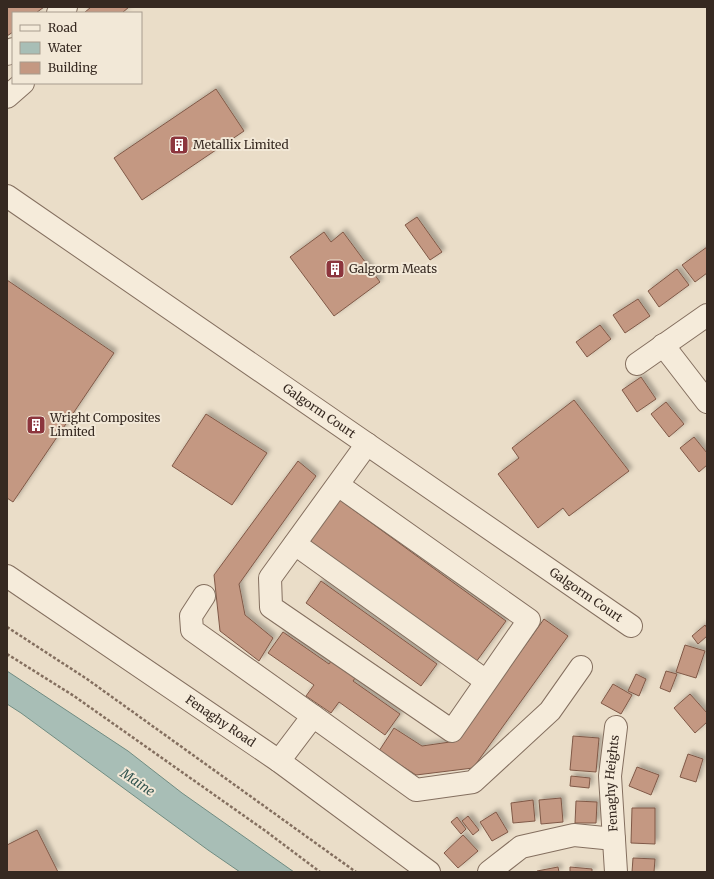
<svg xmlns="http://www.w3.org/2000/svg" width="714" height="879" viewBox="0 0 714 879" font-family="Merriweather,serif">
  <defs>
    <filter id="shadow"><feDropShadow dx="3.5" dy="-3.5" stdDeviation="2" flood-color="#0004"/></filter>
  </defs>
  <rect width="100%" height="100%" fill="#eaddc8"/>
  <polygon fill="#a8beb6" stroke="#708c82" points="7,671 128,751 182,793 294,872 240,872 208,850 21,713 7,704"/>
  <g fill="#c49882" stroke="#805947" filter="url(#shadow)">
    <polygon points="7,7 44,7 36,13 13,13 13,32 7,36"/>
    <polygon points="91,7 129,7 122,13 84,13"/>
    <polygon points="216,89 244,131 142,200 114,158"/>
    <polygon points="417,217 442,252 430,260 405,225"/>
    <polygon points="324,232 331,242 343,232 380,282 334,316 290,257"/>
    <polygon points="707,247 707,273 695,282 682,265"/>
    <polygon points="677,269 689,285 659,307 648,291"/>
    <polygon points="7,280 114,353 13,502 7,498"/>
    <polygon points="638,299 650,316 625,333 613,315"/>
    <polygon points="600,325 611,339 587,357 576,342"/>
    <polygon points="641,377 656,399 637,412 622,390"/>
    <polygon points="574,400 629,471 569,516 563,508 538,528 498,474 519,458 512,448"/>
    <polygon points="666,402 684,424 669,437 651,414"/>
    <polygon points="206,414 267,453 232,505 172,466"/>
    <polygon points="694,437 707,453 707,465 699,472 680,448"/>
    <polygon points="298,461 316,476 239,584 245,615 273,638 259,661 220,631 214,575"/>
    <polygon points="340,500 506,621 476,662 309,541"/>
    <polygon points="321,581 437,664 421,686 306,603"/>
    <polygon points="544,619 568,636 473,768 416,775 379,751 394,728 422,746 457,741"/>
    <polygon points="705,625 707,628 707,636 698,644 692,636"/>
    <polygon points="283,632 329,664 334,657 358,674 353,681 400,714 385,735 339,702 331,713 306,696 314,685 268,653"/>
    <polygon points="685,645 705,651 696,678 676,672"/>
    <polygon points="666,671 677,674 670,692 660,688"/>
    <polygon points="636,674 646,679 639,696 628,691"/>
    <polygon points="613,684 632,695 621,714 601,703"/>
    <polygon points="690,694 707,713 707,722 695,733 674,708"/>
    <polygon points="573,736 599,738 596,772 570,770"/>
    <polygon points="688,754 703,759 696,782 680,777"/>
    <polygon points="637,767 659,775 651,795 629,786"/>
    <polygon points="571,776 590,778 589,788 570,786"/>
    <polygon points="561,798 563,822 541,824 539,800"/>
    <polygon points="533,800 535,821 513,823 511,803"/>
    <polygon points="576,801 597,802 596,823 575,823"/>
    <polygon points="632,808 655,808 655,844 631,843"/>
    <polygon points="496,812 508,832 492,841 480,822"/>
    <polygon points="468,816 479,830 473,835 462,821"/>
    <polygon points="457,817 466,829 461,834 451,822"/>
    <polygon points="37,830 58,872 7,872 7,845"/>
    <polygon points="463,835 478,851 458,868 444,853"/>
    <polygon points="633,858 655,859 654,872 632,872"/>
    <polygon points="558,867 559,872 537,872 537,871"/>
    <polygon points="570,867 592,869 592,872 570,872"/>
  </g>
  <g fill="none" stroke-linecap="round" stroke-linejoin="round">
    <g stroke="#846f5f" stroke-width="24">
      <g id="minor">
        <polyline points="58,13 66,7"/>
        <polyline points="7,54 13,49"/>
        <polyline points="7,97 23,83"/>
        <path id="s1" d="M7 196 631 626"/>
        <polyline points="663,345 707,402"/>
        <polyline points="637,364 707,315"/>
        <polyline points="338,485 529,620 452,731 271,607 270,578 367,444"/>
        <polyline points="295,544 486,681"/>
        <path id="s2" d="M7 576 279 761 429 872"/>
        <polyline points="204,596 191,616 192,630 313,716"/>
        <polyline points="279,761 313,716 416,790 473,782 550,711 581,667"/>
        <polyline points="489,872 521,847 574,835 614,839"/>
        <path id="s3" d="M616 872 610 776 616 727"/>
      </g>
    </g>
    <g stroke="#846f5f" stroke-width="2.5" stroke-dasharray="3 2" stroke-linecap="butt">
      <polyline points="7,627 87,679 356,872"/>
      <polyline points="7,654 74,696 267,832 320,872"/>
    </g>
    <use href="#minor" stroke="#f5ebda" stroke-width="22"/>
  </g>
  <defs>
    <g id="building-square" transform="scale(1)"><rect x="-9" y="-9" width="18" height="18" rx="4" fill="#8c353d" stroke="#f2e8d7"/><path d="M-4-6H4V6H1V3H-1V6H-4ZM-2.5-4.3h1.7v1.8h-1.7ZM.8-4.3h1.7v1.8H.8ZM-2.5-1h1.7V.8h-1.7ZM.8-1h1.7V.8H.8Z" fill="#fff"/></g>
  </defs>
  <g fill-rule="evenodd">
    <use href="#building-square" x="179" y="145"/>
    <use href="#building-square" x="335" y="269"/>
    <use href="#building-square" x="36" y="425"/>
  </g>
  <g text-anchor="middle" stroke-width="4" stroke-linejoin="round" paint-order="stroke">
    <g font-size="12" fill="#362921" stroke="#f2e8d7" text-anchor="start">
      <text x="193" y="149">Metallix Limited</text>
      <text x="349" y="273">Galgorm Meats</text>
      <text x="50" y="422">Wright Composites<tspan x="50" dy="14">Limited</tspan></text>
    </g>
    <g font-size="12" fill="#362921" stroke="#f2e8d7">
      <text dy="4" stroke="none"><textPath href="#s1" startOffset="379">Galgorm Court</textPath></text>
      <text dy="4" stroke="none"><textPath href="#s1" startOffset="703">Galgorm Court</textPath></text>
      <text dy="4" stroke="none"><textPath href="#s2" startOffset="258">Fenaghy Road</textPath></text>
      <text dy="4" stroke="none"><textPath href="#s3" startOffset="89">Fenaghy Heights</textPath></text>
    </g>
    <g font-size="13" font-style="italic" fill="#32544f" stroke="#f2e8d7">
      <text transform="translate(138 782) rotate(34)" y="5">Maine</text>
    </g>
  </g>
  <rect width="714" height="879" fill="none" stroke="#362921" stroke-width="16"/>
  <rect x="12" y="12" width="130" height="72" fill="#f2e8d7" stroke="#a79c8e"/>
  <rect x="20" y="25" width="20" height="6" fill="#f5ebda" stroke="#a79c8e"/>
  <text x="48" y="32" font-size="12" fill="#362921">Road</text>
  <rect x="20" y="42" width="20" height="12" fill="#a8beb6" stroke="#a79c8e"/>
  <text x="48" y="52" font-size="12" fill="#362921">Water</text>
  <rect x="20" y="62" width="20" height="12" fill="#c49882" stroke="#a79c8e"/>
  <text x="48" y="72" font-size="12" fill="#362921">Building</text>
</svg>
